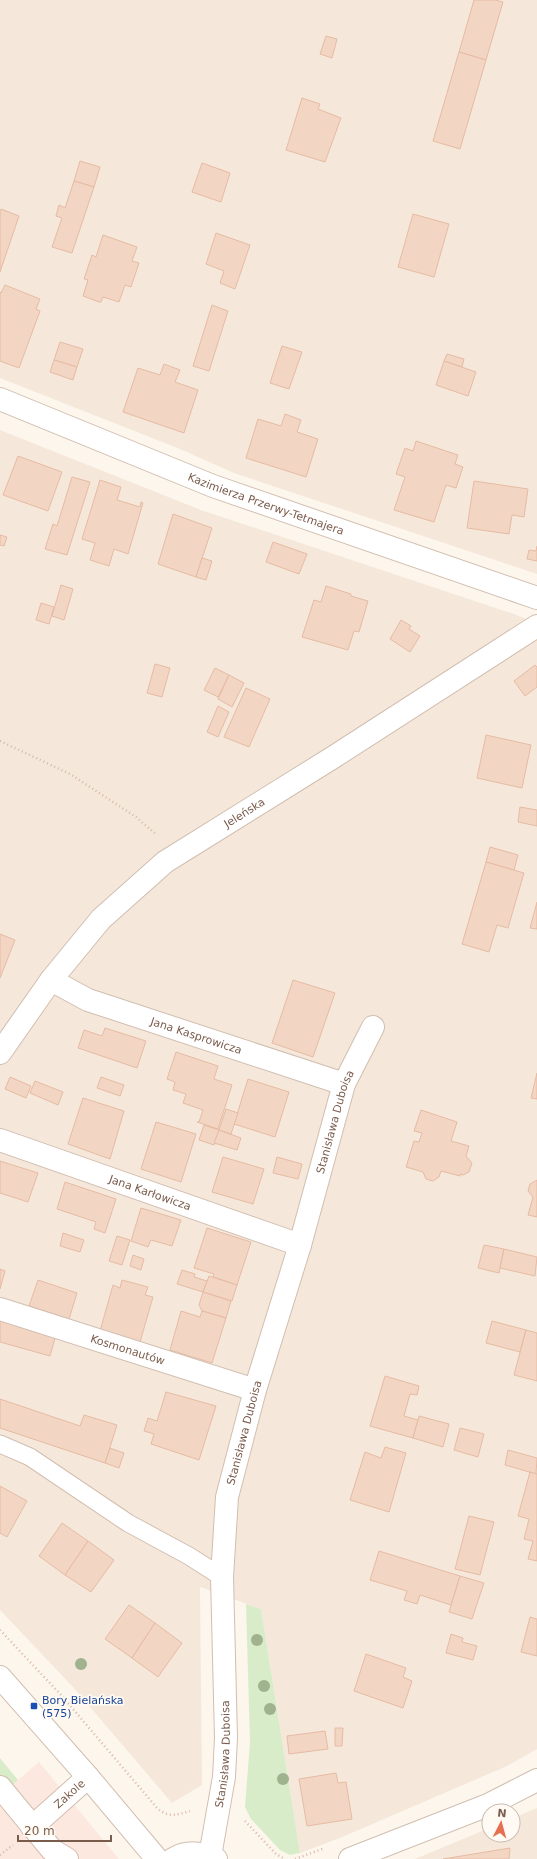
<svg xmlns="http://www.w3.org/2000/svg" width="537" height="1859" viewBox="0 0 537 1859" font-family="'DejaVu Sans',sans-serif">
  <rect width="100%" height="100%" fill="#fdf6ec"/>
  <g fill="#f5e8da">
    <polygon points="0,0 537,0 537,574 234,473 180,449 0,378"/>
    <polygon points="0,430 201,510 511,613 537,623 537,1749 507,1766 340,1838 300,1853 261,1609 200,1587 202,1785 172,1803 73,1687 0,1610"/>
    <polygon points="537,1808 537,1859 415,1859 489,1828 489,1835 513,1835 513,1818"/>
  </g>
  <polygon fill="#fde8e0" points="39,1762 119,1859 0,1859 0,1797 18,1780"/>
  <g fill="#d8ecc9">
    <polygon points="246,1604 261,1609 300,1853 290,1855 280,1850 251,1819 245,1807 250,1742"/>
    <polygon points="0,1758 18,1780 0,1797"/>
  </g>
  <g fill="#f3d5c3" stroke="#e6bba3">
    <polygon points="474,0 495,0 503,2 486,60 459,52"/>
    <polygon points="326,36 337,39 332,58 320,54"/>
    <polygon points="459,52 486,60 460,149 433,141"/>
    <polygon points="302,98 320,104 318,109 341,118 325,162 286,150"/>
    <polygon points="80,161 100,167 94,187 74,181"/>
    <polygon points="202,163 230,173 221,202 192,192"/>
    <polygon points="74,181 94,187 72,253 52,247 62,218 56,216 59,205 65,208"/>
    <polygon points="1,209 19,216 0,272 0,211"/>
    <polygon points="413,214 449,224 434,277 398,267"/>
    <polygon points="216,233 250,245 235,289 220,283 224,271 206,264"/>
    <polygon points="103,235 137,247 132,261 139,263 131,287 125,285 119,302 103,297 101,302 99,302 83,296 88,280 84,279 92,255 96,257"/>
    <polygon points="5,285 40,299 36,309 40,311 19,368 0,361 0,292 1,293"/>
    <polygon points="212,305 228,311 209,371 193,366"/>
    <polygon points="60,342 83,349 77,367 54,360"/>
    <polygon points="282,346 302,352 289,389 270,383"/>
    <polygon points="447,354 464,359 462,367 444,361"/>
    <polygon points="54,360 77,367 73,380 50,372"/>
    <polygon points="444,361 476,372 468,396 436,385"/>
    <polygon points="164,364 180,370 175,382 198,390 184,433 123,412 138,368 160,375"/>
    <polygon points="285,414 301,420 297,432 318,439 306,477 246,458 258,419 281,426"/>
    <polygon points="416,441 458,455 455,464 463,467 456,488 446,485 434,522 394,510 405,477 396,474 405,448 413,451"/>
    <polygon points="18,456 62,472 48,511 3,495"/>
    <polygon points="72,477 90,482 67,555 45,549 53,524 57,526"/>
    <polygon points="100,480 121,487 117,500 140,507 141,502 143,503 128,554 114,549 109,566 90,560 95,543 82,539"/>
    <polygon points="474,481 528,489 524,517 512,515 509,534 467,528"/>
    <polygon points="173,514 212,528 196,577 158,564"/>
    <polygon points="0,535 7,537 4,546 0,545"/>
    <polygon points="273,542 307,554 299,574 266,562"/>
    <polygon points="537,546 537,561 527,559 529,550 536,551"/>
    <polygon points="202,558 212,561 206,580 196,577"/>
    <polygon points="61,585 73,589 64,620 52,616"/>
    <polygon points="326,586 351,594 351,596 368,601 359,632 354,631 348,650 302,637 314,600 321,602"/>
    <polygon points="41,603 54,607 49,624 36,620"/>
    <polygon points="401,620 411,626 409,629 420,636 410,652 390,639"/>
    <polygon points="155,664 170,668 162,697 147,693"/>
    <polygon points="535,665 537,667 537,687 525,696 514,681"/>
    <polygon points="215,668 229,675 218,697 204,690"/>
    <polygon points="229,675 244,683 232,707 218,699"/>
    <polygon points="246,688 270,699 249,747 224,737"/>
    <polygon points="218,706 229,712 218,737 207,732"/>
    <polygon points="486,735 531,745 522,788 477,778"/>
    <polygon points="520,807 537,810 537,826 518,822"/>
    <polygon points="490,847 518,855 514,870 486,862"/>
    <polygon points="486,862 524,873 508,928 497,925 489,952 462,944"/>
    <polygon points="537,902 537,929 530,928"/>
    <polygon points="0,934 15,940 0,978"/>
    <polygon points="293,980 335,993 313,1057 272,1043"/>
    <polygon points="105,1028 146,1041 137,1068 78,1048 84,1030 102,1036"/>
    <polygon points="176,1052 218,1066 214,1079 232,1085 218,1129 197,1122 199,1122 203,1110 183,1103 186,1094 173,1090 175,1082 167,1079"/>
    <polygon points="537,1073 537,1099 531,1098"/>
    <polygon points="10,1077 31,1086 26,1098 5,1089"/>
    <polygon points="101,1077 124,1085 120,1096 97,1088"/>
    <polygon points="248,1079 289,1092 275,1137 234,1124"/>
    <polygon points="35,1081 63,1092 58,1105 30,1093"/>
    <polygon points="83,1098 124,1111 110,1159 68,1144"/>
    <polygon points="226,1109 238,1113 231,1134 219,1130"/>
    <polygon points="421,1110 457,1122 451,1141 469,1146 466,1156 472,1163 469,1172 463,1175 460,1174 460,1176 441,1171 439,1177 433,1181 426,1179 423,1172 406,1167 414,1141 419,1142 422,1133 414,1131"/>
    <polygon points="156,1122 196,1134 181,1182 141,1169"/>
    <polygon points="204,1125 219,1130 214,1145 199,1140"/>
    <polygon points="219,1130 241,1138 237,1150 214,1143"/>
    <polygon points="223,1157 264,1169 253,1204 212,1192"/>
    <polygon points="277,1157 302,1164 298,1179 273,1173"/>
    <polygon points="0,1161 38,1173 28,1202 0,1193"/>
    <polygon points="537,1180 537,1217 528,1215 533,1197 528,1191 530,1184"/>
    <polygon points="65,1182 116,1199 105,1233 94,1229 96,1222 57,1209"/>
    <polygon points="141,1208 181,1220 172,1246 151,1240 148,1247 131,1241"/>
    <polygon points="207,1228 251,1242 237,1285 213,1277 214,1274 194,1268"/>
    <polygon points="63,1233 84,1240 80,1252 60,1246"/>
    <polygon points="117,1236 130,1240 122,1265 109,1261"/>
    <polygon points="484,1245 504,1249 499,1273 478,1268"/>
    <polygon points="504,1249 537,1257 535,1276 500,1268"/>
    <polygon points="133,1255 144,1259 141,1270 130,1266"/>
    <polygon points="0,1269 5,1271 0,1289"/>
    <polygon points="182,1270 195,1274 194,1277 207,1281 203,1292 177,1284"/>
    <polygon points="209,1276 237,1285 232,1301 203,1292"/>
    <polygon points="38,1280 77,1293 69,1319 29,1306"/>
    <polygon points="122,1280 148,1287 145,1295 153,1297 140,1342 100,1331 113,1285 120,1288"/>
    <polygon points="203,1292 231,1301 226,1318 202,1311 199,1305"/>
    <polygon points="181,1311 200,1317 202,1311 226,1318 212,1363 170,1350"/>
    <polygon points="0,1315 57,1331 50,1356 0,1342"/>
    <polygon points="492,1321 526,1330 520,1352 486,1343"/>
    <polygon points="526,1330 537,1333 537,1381 514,1375"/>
    <polygon points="385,1376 419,1386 417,1395 410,1394 404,1416 418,1420 413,1438 370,1426"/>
    <polygon points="166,1392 216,1406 199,1460 151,1444 154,1434 144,1431 148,1418 157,1421"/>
    <polygon points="0,1399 80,1426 84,1415 117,1425 105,1463 0,1428"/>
    <polygon points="419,1416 449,1424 443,1447 413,1438"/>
    <polygon points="460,1428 484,1434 478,1457 454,1450"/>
    <polygon points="385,1447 406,1453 389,1512 350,1500 365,1452 381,1458"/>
    <polygon points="110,1448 124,1453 119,1468 105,1463"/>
    <polygon points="508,1450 537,1458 536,1474 505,1465"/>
    <polygon points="530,1472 537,1474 537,1561 528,1559 533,1541 524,1539 529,1519 518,1516"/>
    <polygon points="0,1486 27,1501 7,1537 0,1533"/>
    <polygon points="469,1516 494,1522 480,1575 455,1569"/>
    <polygon points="62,1523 88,1541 65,1575 39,1556"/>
    <polygon points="88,1541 114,1560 91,1592 65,1575"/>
    <polygon points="379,1551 460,1576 451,1605 420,1595 417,1604 404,1600 407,1591 370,1580"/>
    <polygon points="460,1576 484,1583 472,1619 449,1612"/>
    <polygon points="129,1605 155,1623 132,1658 105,1639"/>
    <polygon points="530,1617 537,1619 537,1656 521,1652"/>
    <polygon points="155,1623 182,1643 158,1677 132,1658"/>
    <polygon points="451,1634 463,1638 462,1642 477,1646 473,1660 446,1653"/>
    <polygon points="366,1654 406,1668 403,1677 412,1681 403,1708 354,1691"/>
    <polygon points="335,1728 343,1728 342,1746 335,1746"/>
    <polygon points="325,1731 328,1749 289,1754 287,1736"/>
    <polygon points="336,1773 338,1783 346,1782 352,1819 307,1826 299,1779"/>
    <polygon points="510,1848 509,1859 443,1859"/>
  </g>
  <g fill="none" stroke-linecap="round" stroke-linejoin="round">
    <g stroke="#d1beb0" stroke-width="19">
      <polyline id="service" points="0,1444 30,1457 128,1523 189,1556 222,1577"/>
    </g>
    <g stroke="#d1beb0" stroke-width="24">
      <g id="minor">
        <path id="s1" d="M51 980 88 1000 344 1084"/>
        <path id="s2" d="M0 1053 51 980 101 919 165 862 332 758 537 626"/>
        <path id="s3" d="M0 1140 300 1245"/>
        <path id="s4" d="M0 1309 255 1390"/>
        <polyline points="0,1787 52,1850 67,1859"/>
        <path id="s5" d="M32 1827 88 1777"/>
        <path id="s6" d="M210 1856 224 1777 226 1738 222 1577 227 1497 255 1390 300 1245 344 1084 373 1027"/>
        <polyline points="350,1859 488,1805 537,1780"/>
      </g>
    </g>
    <g stroke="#d1beb0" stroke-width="24">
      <g id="tertiary">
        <path id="s7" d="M0 399 213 486 537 598"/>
        <polyline points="0,1677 88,1777 157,1859"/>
        <path d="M173 1859C186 1851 203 1852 216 1859"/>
      </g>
    </g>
    <g stroke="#d9b8a5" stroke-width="2.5" stroke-dasharray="1 3" stroke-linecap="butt">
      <polyline points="0,741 70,774 136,817 157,835"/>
      <path d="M0 1630 62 1696 157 1808C168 1818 177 1815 190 1811"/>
      <polyline points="245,1821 276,1854 285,1859"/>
      <polyline points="0,1855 13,1845"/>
      <polyline points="295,1859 325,1848"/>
    </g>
    <use href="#service" stroke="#fff" stroke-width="17"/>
    <use href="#minor" stroke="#fff" stroke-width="22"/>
    <use href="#tertiary" stroke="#fff" stroke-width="22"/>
  </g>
  <g fill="#a0b28e">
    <circle cx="257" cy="1640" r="6"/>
    <circle cx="81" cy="1664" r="6"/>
    <circle cx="264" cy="1686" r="6"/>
    <circle cx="270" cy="1709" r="6"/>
    <circle cx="283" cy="1779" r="6"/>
  </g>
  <rect fill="#1a4fb4" stroke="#fffaf3" stroke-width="1.5" x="30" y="1702" width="8" height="8" rx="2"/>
  <g text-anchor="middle" stroke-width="3.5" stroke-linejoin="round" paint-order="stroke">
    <g font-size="11" fill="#7a5c4d" stroke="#fffaf3">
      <text dy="4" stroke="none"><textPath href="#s7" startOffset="286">Kazimierza Przerwy-Tetmajera</textPath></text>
      <text dy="4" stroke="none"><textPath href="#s2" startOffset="347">Jeleńska</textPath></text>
      <text dy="4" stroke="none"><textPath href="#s1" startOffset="156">Jana Kasprowicza</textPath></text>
      <text dy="4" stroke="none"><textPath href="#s6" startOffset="751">Stanisława Duboisa</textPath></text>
      <text dy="4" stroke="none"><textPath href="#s3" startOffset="159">Jana Karłowicza</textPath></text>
      <text dy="4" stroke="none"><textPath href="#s4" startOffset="134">Kosmonautów</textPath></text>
      <text dy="4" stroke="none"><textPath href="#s6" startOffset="427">Stanisława Duboisa</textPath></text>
      <text dy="4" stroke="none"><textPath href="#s6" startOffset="103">Stanisława Duboisa</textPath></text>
      <text dy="4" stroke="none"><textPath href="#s5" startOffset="50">Zakole</textPath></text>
    </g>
    <g font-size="11" fill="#164399" stroke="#fffaf3" text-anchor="start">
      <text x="42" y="1704">Bory Bielańska<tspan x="42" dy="13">(575)</tspan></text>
    </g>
  </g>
  <g transform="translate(501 1823) rotate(6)"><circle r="19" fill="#fffaf3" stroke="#cabbb1"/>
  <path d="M0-3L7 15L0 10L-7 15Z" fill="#e76f51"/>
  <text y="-6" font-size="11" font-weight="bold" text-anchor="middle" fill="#7a5c4d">N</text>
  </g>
  <path d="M18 1835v6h93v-6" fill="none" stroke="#7a5c4d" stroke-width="2"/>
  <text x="24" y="1835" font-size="12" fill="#7a5c4d" stroke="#fffaf3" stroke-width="3" paint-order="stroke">20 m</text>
</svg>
